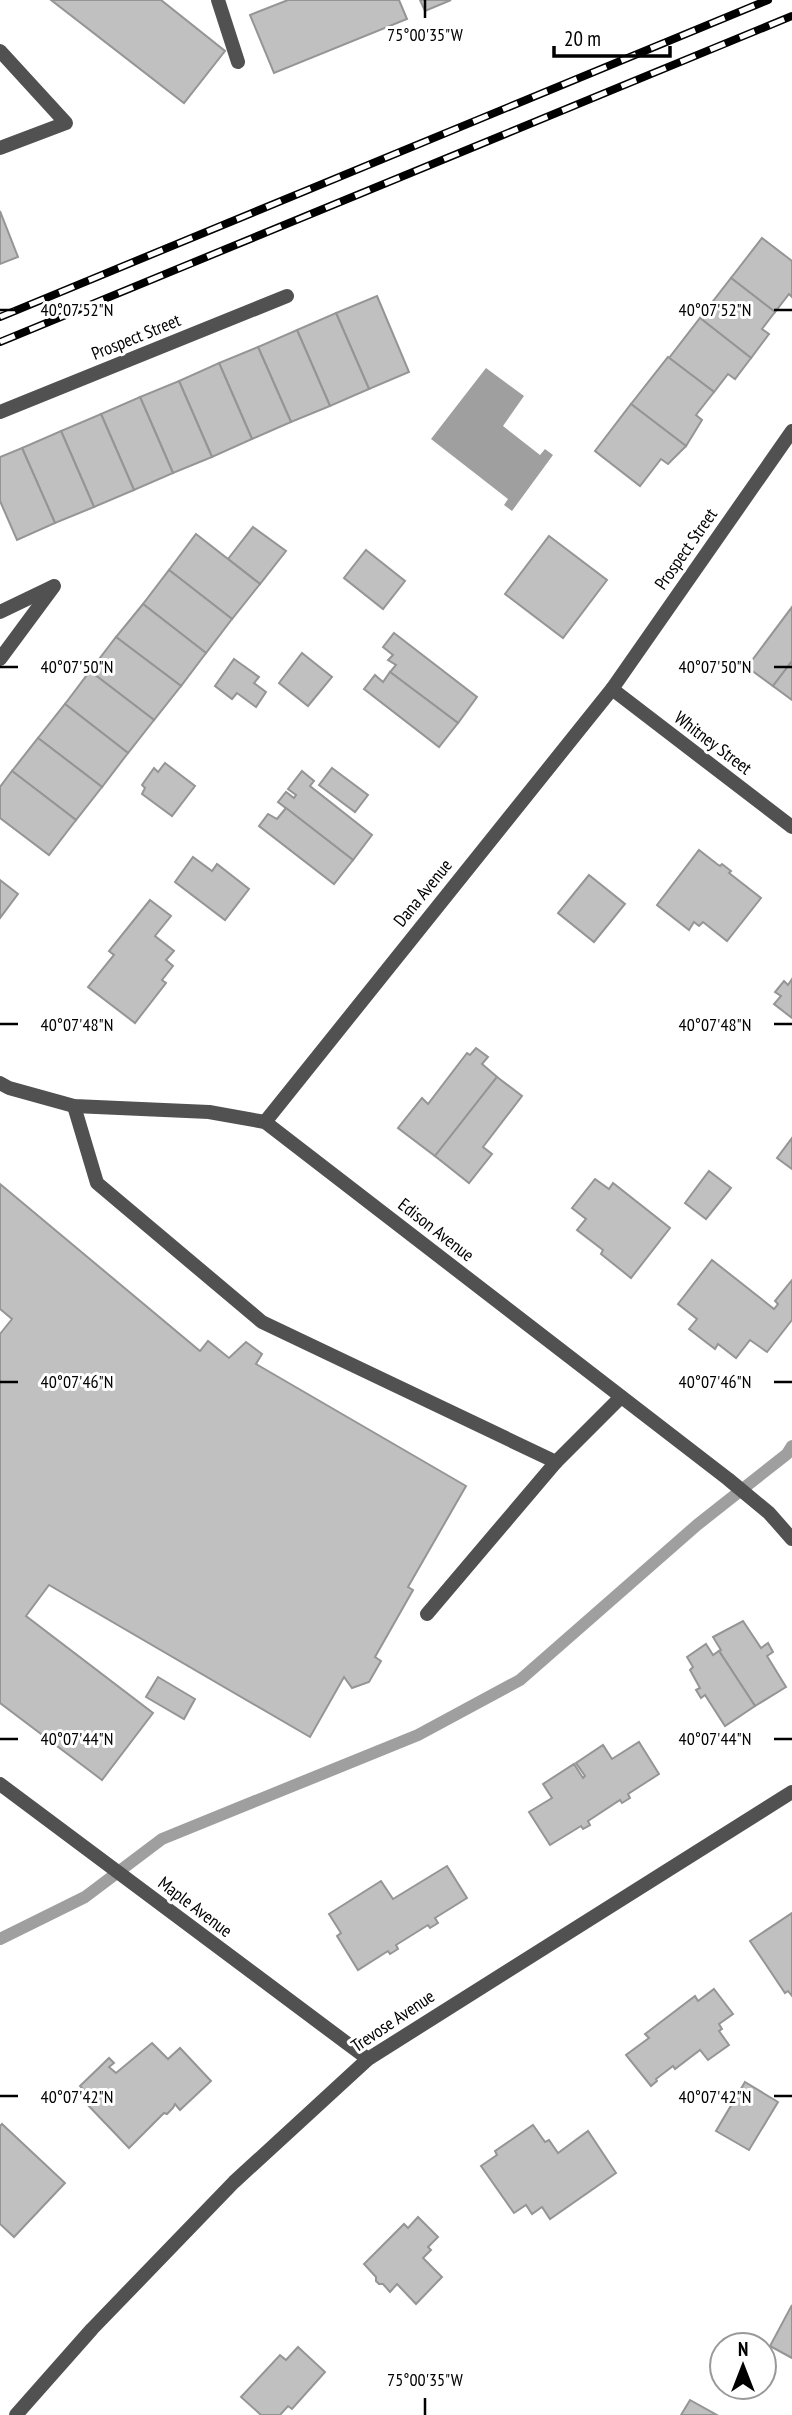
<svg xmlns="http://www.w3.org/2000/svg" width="792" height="2415" viewBox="0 0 792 2415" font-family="'PT Sans Narrow',sans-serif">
  <rect width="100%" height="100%" fill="#fff"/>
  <polygon fill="#9f9f9f" points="486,368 524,396 503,426 540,455 545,449 553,455 512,511 504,505 508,499 431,439"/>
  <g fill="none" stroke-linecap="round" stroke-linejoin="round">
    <polyline stroke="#9f9f9f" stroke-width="12" points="0,1939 85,1897 162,1839 418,1735 520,1680 697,1525 787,1454 792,1446"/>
  </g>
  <g fill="#c0c0c0" stroke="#959595" stroke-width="2">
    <polygon points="51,0 161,0 225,51 184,103"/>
    <polygon points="288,0 399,0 407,19 274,73 250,15"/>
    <polygon points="420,0 451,0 425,11"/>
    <polygon points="0,211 18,257 0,264"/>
    <polygon points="762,238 792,261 792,297 789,294 775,312 731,278"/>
    <polygon points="731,278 775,312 762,329 769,334 751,358 700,318"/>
    <polygon points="377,296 409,372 369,389 336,313"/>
    <polygon points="336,313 369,389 330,406 297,330"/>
    <polygon points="700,318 751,358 735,379 728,374 714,392 669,358"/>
    <polygon points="297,330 330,406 291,422 258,347"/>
    <polygon points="258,347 291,422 252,439 219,363"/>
    <polygon points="668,357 714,392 696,415 702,420 686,446 631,404"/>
    <polygon points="219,363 252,439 212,457 179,381"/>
    <polygon points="179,381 212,457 173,473 140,397"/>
    <polygon points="140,397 173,473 134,490 101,414"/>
    <polygon points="631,404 686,446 668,464 661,459 640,486 595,451"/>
    <polygon points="101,414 134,490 94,507 61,431"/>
    <polygon points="61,431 94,507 55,523 22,448"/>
    <polygon points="22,448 55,523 17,540 0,501 0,457"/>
    <polygon points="253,527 286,551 260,584 228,559"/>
    <polygon points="196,534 260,584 232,619 169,570"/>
    <polygon points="549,536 607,580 563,638 505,594"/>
    <polygon points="366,550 405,581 383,609 344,578"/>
    <polygon points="169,570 232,619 206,653 143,604"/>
    <polygon points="143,604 206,653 181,686 116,637"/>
    <polygon points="792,607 792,661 773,686 747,667"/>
    <polygon points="394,633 477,697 458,723 390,672 396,665 388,660 393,655 383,647"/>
    <polygon points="116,637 181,686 154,720 90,671"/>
    <polygon points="302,653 332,677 308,706 279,683"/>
    <polygon points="234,659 259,677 254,683 266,692 256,707 237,693 232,699 215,686"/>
    <polygon points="792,661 792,700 773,686"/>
    <polygon points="90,671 154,720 128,753 65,704"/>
    <polygon points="390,672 458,723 439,747 364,689 375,675 383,682"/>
    <polygon points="65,704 128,753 102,787 38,738"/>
    <polygon points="38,738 102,787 76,820 12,771"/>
    <polygon points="165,763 195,786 172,816 142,794 145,788 142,785 154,768 158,772"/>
    <polygon points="332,768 368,795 355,812 319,785"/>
    <polygon points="12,771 76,820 49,855 0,818 0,787"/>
    <polygon points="302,771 314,781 310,786 372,835 353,860 278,802 286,792 294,798 296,795 288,789"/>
    <polygon points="286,808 353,860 334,884 259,826 268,814 277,819"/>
    <polygon points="699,850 717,864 720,866 722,864 731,871 729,873 761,898 727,941 703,922 699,926 694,922 689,930 657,905"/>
    <polygon points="193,857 212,871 217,864 249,889 225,920 175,882"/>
    <polygon points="589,875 625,904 594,942 558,913"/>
    <polygon points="0,880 18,894 0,918"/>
    <polygon points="150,900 171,916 155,936 174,951 166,960 173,966 162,980 166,983 135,1023 88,987 114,955 109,951"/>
    <polygon points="792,979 792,1018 774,1004 781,996 775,992 784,981 788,985"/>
    <polygon points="476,1048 488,1057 482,1064 497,1077 435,1156 398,1128 422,1098 428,1104 467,1053 470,1055"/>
    <polygon points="497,1077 522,1096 483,1147 492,1154 469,1183 435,1156"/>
    <polygon points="792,1138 792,1169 777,1158"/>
    <polygon points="709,1171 731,1188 706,1219 685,1203"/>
    <polygon points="595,1179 609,1189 613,1183 670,1228 631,1278 601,1254 603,1250 577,1230 586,1219 572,1208"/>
    <polygon points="0,1184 200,1351 208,1341 229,1358 246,1342 262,1354 256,1364 466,1486 408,1587 413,1590 375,1657 381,1661 369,1682 352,1688 344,1677 310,1737 49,1585 26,1616 153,1713 102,1780 0,1703 0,1334 12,1319 0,1309"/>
    <polygon points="712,1260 774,1309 778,1304 775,1301 792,1280 792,1320 767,1352 750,1340 736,1358 718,1344 715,1349 689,1329 697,1319 678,1304"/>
    <polygon points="743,1621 761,1648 768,1643 773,1652 767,1656 786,1687 755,1706 719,1651 721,1650 713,1637"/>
    <polygon points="706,1644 713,1655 719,1651 755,1706 725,1726 705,1695 701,1698 696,1690 700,1688 690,1670 693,1667 687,1657"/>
    <polygon points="158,1677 195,1699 184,1719 146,1697"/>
    <polygon points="639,1742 659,1774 628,1794 630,1798 622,1803 620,1800 588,1821 590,1825 583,1829 581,1826 550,1845 529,1812 552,1798 543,1784 574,1764 583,1778 585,1776 576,1763 603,1745 612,1759"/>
    <polygon points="447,1866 467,1898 435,1918 438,1923 430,1928 428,1925 396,1945 398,1949 390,1954 388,1951 358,1970 337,1936 341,1933 329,1914 381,1881 393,1899"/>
    <polygon points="792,1913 792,1996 788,1991 785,1993 750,1941"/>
    <polygon points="714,1989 733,2014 719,2024 722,2029 719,2031 729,2045 708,2060 700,2050 675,2069 673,2066 656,2079 657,2081 651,2086 626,2055 649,2038 645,2034 695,1996 698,2001"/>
    <polygon points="152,2043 168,2059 180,2048 211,2081 180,2110 175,2104 173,2108 167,2114 164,2113 129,2148 85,2102 91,2097 80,2086 109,2058 114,2063 109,2067 116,2073"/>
    <polygon points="745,2082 778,2102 749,2150 716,2131"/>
    <polygon points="2,2124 65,2183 14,2237 0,2224 0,2126"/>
    <polygon points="533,2125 545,2142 549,2140 558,2153 588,2131 616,2173 550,2219 542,2207 532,2214 526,2205 514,2213 481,2166 497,2155 495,2151"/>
    <polygon points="418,2217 438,2237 428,2247 431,2250 423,2258 442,2277 416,2304 397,2284 390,2292 383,2284 379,2284 376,2281 376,2277 364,2264 404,2224 408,2228"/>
    <polygon points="792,2305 792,2358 770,2346"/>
    <polygon points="298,2347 325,2372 292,2409 288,2406 280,2415 261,2415 241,2397 280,2355 286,2360"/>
    <polygon points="690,2400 717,2415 681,2415"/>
  </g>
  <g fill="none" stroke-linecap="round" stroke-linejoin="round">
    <g stroke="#515151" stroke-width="14">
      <polyline points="218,0 238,62"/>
      <polyline points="0,51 66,123 0,148"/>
      <polyline points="0,612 52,587"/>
      <polyline points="0,659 54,586"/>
      <polyline points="74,1106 97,1183 262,1322 556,1462 621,1397"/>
      <polyline points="427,1614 556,1462"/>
    </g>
    <g stroke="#515151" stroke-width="14">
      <polyline points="0,412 287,296"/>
      <polyline points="612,689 792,827"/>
      <polyline points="0,1083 9,1088 74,1106 209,1112 265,1122 728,1479 769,1513 792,1539"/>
      <polyline points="265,1122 612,689 792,431"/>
      <polyline points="0,1784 368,2059"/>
    </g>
    <polyline stroke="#515151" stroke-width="14" points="16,2415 92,2329 234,2182 368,2059 792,1792"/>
    <g stroke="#000" stroke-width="8">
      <g id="rail">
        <polyline points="0,317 768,0"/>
        <polyline points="0,342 792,16"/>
      </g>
    </g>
    <use href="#rail" stroke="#fff" stroke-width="5" stroke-dasharray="16" stroke-linecap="butt"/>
  </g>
  <path fill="none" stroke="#000" stroke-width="2.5" d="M425 0V18M0 310H18M774 310H792M0 667H18M774 667H792M0 1024H18M774 1024H792M0 1382H18M774 1382H792M0 1739H18M774 1739H792M0 2096H18M774 2096H792M425 2398V2415"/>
  <g text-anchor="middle" stroke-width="6" stroke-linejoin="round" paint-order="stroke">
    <g font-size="18" fill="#000" stroke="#fff">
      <text transform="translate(136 337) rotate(-22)" y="6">Prospect Street</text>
      <text transform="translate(686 549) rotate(-55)" y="6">Prospect Street</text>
      <text transform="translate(713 743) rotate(37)" y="6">Whitney Street</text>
      <text transform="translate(423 893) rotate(-51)" y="6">Dana Avenue</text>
      <text transform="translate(436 1230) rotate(38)" y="6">Edison Avenue</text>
      <text transform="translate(195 1907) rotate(37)" y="6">Maple Avenue</text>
      <text transform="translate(393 2021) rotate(-34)" y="6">Trevose Avenue</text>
    </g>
  </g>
  <g font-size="18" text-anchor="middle" fill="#000" stroke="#fff" stroke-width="6" stroke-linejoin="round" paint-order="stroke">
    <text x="425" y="41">75°00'35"W</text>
    <text x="77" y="316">40°07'52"N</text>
    <text x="715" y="316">40°07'52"N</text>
    <text x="77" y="673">40°07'50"N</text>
    <text x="715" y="673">40°07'50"N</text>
    <text x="77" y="1031">40°07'48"N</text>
    <text x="715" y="1031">40°07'48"N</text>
    <text x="77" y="1388">40°07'46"N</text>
    <text x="715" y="1388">40°07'46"N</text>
    <text x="77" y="1745">40°07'44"N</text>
    <text x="715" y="1745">40°07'44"N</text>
    <text x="77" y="2103">40°07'42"N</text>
    <text x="715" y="2103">40°07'42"N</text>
    <text x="425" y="2386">75°00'35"W</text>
  </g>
  <g transform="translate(743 2366)"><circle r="33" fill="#ffffff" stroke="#999999" stroke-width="2"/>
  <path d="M0-5L12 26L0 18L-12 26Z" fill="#000000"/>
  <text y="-10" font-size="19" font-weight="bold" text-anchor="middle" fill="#000000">N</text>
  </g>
  <path d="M554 46v10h116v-10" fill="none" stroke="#000000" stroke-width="3.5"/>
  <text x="564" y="46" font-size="21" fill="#000000" stroke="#ffffff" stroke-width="5" paint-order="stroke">20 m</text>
</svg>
